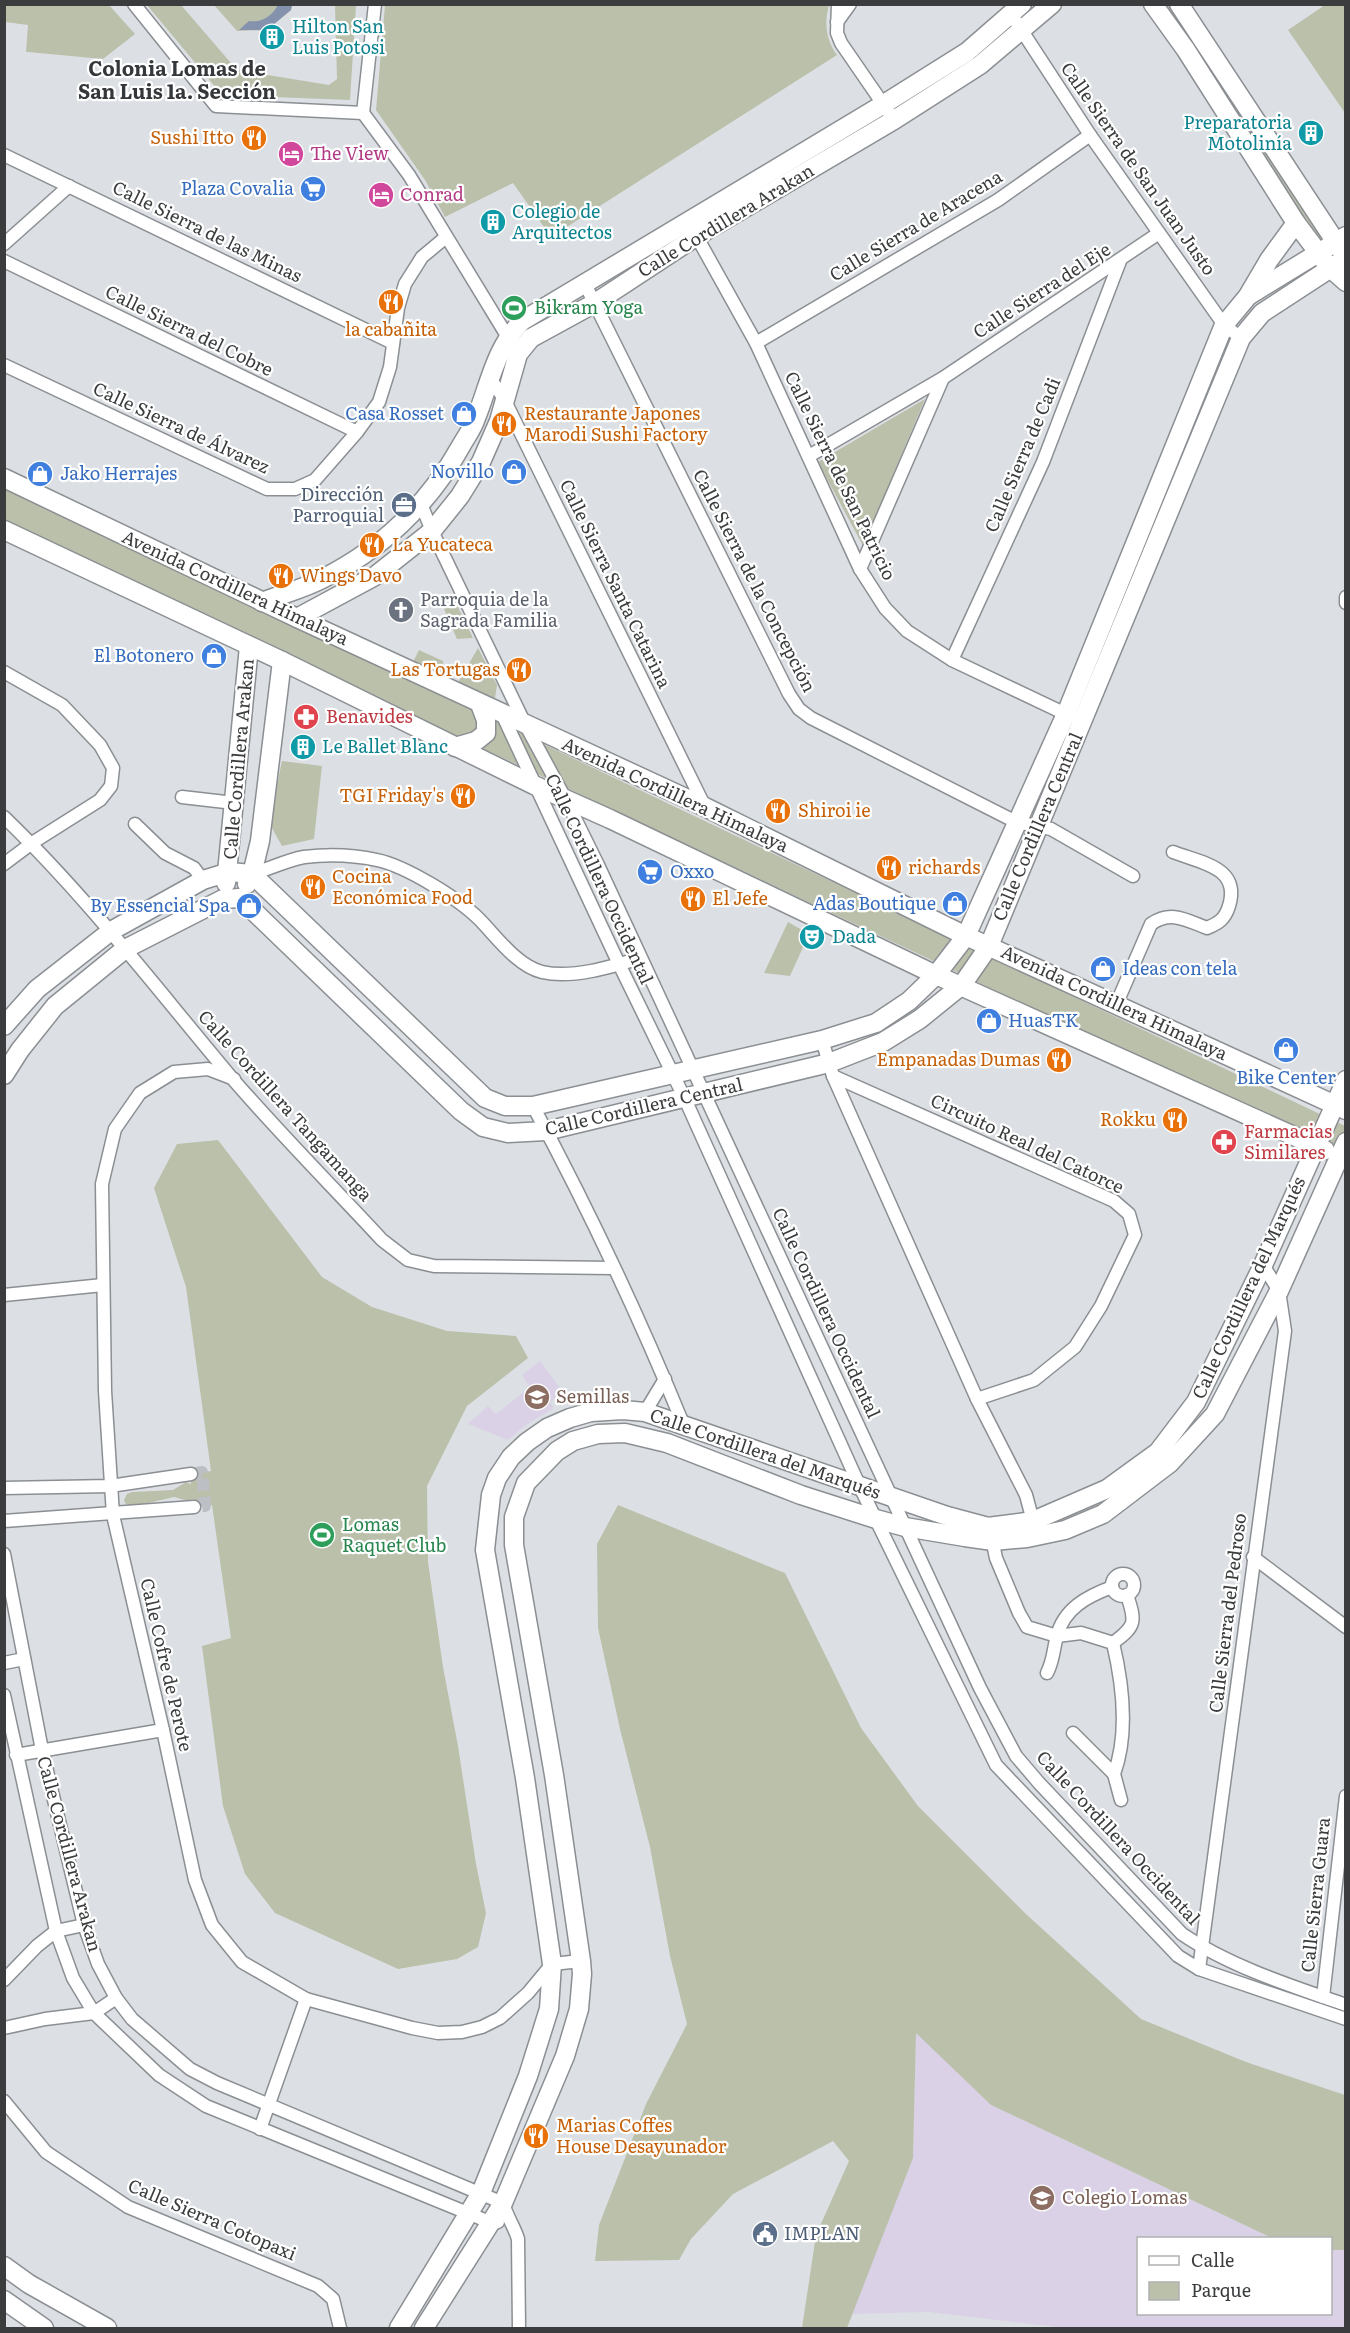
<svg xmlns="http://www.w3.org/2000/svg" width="1350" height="2333" viewBox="0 0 1350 2333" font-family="Literata,serif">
  <rect width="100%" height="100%" fill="#dce0e4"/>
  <g fill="#dad1e6">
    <polygon points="540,1361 563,1392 550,1402 554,1408 526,1425 508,1440 468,1424 488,1406 496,1414 530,1387 522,1375"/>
    <polygon points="916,2032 991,2105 1272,2238 1138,2238 1138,2314 1330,2314 1331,2250 1345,2250 1345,2328 1065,2328 929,2312 852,2314 913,2158"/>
  </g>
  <g fill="#bbc0ab">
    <polygon points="5,4 109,5 135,34 103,59 28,52 26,52 28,25 5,22"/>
    <polygon points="147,5 181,5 237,70 329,85 337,79 335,5 356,5 350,100 222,95"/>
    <polygon points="214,5 292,5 291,10 267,30 237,31"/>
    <path d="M385 5H829C824 23 826 40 837 55L551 237 513 183 445 217 425 180 376 110Z"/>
    <polygon points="1156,5 1177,5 1328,242 1318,249"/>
    <polygon points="1325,5 1345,5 1345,113 1288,30"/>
    <polygon points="925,399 863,546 818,462"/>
    <polygon points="4,487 1345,1126 1345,1159 927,958 5,523"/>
    <polygon points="454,599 473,638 457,639 444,609"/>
    <polygon points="478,648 497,685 495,698 488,697 457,684"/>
    <polygon points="419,650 443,661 445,679 412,664"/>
    <polygon points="282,761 322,766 314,839 282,846 269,823"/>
    <polygon points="788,922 809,934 790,976 764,973"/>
    <polygon points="218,1140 322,1277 372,1307 447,1331 516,1336 528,1358 467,1406 427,1486 428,1562 443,1667 458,1746 476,1864 486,1913 478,1947 457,1959 398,1969 275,1913 245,1874 223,1806 202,1646 231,1638 212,1505 194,1507 193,1499 188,1501 174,1497 131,1507 125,1503 124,1500 127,1494 132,1492 173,1490 186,1482 191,1484 191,1474 211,1471 186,1287 154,1188 177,1144"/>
    <polygon points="618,1505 785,1573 861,1728 918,1806 1026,1914 1141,2019 1246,2062 1345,2095 1345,2250 1331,2250 1330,2238 1272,2238 991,2105 916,2033 913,2158 847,2328 802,2328 816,2235 849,2161 833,2141 733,2194 691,2239 679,2260 595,2261 599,2225 646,2104 687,2024 670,1956 650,1847 620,1729 598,1628 597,1544"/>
  </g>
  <path fill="#8492ad" d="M278 5H292L291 10 267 30H239L249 21C262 23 272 16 278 5Z"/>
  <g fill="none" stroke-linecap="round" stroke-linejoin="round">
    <polyline stroke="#bcbfc3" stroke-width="12" stroke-dasharray="12 6" stroke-linecap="butt" points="191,1474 202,1472 205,1506 194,1507"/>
    <g stroke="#8b8f93" stroke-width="15">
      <g id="street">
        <polyline points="134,4 216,106 363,113"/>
        <polyline points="838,4 837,33 841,43 894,120"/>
        <polyline points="1011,14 1090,135 1224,325 1241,338"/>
        <polyline points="837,22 850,4"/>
        <polyline points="363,113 409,175 512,344"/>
        <polyline points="363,113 375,4"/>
        <polyline points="4,155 393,343"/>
        <polyline points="693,230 756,343 860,569 885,608 907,631 952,660 1072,717"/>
        <polyline points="4,244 69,186"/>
        <polyline points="4,261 357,432"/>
        <polyline points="584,282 789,694 799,709 811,718 1016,822 1051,829 1133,876"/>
        <polyline points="756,343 998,200 1090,135"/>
        <polyline points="4,365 267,489 295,489 315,480 357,432 379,402 390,367 398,308 405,284 422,257 446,237"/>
        <polyline points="490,378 504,399 705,807"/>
        <polyline points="809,456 943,378 1159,233"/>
        <path d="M421 504 432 531 525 724 565 798 598 865 980 1688 1016 1756 1039 1783 1182 1934C1229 1966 1291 1986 1346 2005"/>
        <polyline points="860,569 943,378"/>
        <polyline points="1346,597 1346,603"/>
        <polyline points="952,660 1043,462 1120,261"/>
        <polyline points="4,672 62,705 100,745 113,768 111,786 100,800 32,843 4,864"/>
        <polyline points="502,714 619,964 685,1099 860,1487 996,1765 1178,1956 1199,1969 1346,2019"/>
        <polyline points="182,797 234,803"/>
        <path d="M4 817C87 897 157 989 231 1077 279 1133 332 1186 382 1240L408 1260 434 1266 613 1268"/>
        <polyline points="135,824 165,853 194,868 203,880"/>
        <path d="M252 874C269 869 287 860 304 857 328 854 354 855 377 860 406 866 459 899 479 919 496 936 517 966 542 972 572 979 611 967 640 958"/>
        <path d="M1116 1005 1151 924C1171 910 1186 920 1207 928 1219 923 1225 919 1229 906 1241 867 1201 863 1173 852"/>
        <polyline points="822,1040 833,1076 977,1399 1026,1495 1033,1521"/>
        <polyline points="833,1076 1114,1201 1129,1214 1135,1235 1101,1306 1075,1347 1034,1380 977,1399"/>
        <polyline points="234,1079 208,1069 174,1072 140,1093 115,1129 102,1184 105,1391 113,1515 163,1730 195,1880 212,1925 242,1962 306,1999 412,2028 438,2033 462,2032 482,2027 500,2018 528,1993 552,1964 581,1961"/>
        <path d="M533 1106C588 1208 640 1319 684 1426"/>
        <polyline points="4,1295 103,1285"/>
        <polyline points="645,1412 665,1379"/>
        <polyline points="4,1488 110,1486 191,1474"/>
        <polyline points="4,1521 194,1507"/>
        <path d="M991 1534 996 1558 1019 1613 1027 1627 1057 1636 1081 1633 1113 1643C1123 1685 1129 1733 1114 1774"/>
        <path d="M4 1554 42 1750 84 1925 98 1964 116 1998 132 2019 190 2069 217 2083 503 2203C507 2217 514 2226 518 2239L519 2328"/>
        <polyline points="1253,1557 1346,1627"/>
        <circle cx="1123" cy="1585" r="11"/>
        <path d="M1113 1643C1136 1626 1136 1622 1127 1595"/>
        <polyline points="4,1663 24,1659"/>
        <path d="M1047 1673C1054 1659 1053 1650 1057 1636 1064 1608 1088 1596 1112 1587"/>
        <polyline points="4,1695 56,1931 73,1978 94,2013 159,2075 206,2106 492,2223 498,2222"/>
        <polyline points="1073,1733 1114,1774 1121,1800"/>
        <polyline points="16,1755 163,1730"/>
        <polyline points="1199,1969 1285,1331 1279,1291 1263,1265"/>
        <polyline points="4,1980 37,1946 56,1931 84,1925"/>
        <polyline points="1323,1997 1346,1796"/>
        <polyline points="4,2028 45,2019 94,2013 116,1998"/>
        <polyline points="4,2101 46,2152 128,2207 318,2286 333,2299 340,2328"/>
        <polyline points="260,2129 306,1999"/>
      </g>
    </g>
    <g stroke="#8b8f93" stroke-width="21">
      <g id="secondary">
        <polyline points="1153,4 1186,50 1296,223 1329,267 1346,282"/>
        <polyline points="1179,4 1343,253"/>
        <polyline points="1249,294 1269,260 1296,223"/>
        <polyline points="4,478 297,618 705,807 966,936 1346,1110"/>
        <polyline points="4,530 282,661 534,785 610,819 936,975 1325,1150"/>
        <path d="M262 602C282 594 303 589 322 579 382 549 428 505 461 446 466 437 473 428 476 418 490 383 495 349 522 321L884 104 967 52 1022 4"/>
        <polyline points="297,618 375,576 432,531 460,496 481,462 499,421 518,354 531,338 595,303 697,236 894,120 980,65 1052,4"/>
        <polyline points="455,747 476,741 486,733 486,720 480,704"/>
        <polyline points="252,874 485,1098 505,1106 533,1106 822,1040 876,1023 909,1001 936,975 966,936 1066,714 1224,325 1248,296 1346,236"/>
        <polyline points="226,883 249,646"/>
        <polyline points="247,884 252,874 260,841 282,661"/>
        <polyline points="240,898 461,1111 483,1127 508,1133 546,1131 829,1063 883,1042 920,1019 962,985 989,946 1241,338 1262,313 1346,258"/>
        <polyline points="4,1026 37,989 111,931 203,880 229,872 252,874"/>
        <polyline points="4,1075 20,1050 55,1006 125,949 223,899 240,898"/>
        <polyline points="4,2266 29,2284 107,2328"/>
        <polyline points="4,2300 44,2328"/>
        <polyline points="399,2328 481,2193 528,2076 549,2009 552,1964 525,1778 485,1550 491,1495 497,1478 511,1457 527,1442 547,1428 570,1418 591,1412 623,1410 645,1412 947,1516 988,1527 1033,1521 1107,1489 1158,1452 1196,1402 1263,1265 1346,1080"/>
        <polyline points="424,2328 503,2203 565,2056 579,2009 582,1974 581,1961 554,1775 514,1545 514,1517 526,1483 557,1451 573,1441 598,1434 625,1433 667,1443 801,1495 876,1519 905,1527 965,1537 993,1541 1027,1538 1065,1530 1103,1514 1170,1463 1215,1414 1279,1291 1346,1142"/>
      </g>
    </g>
    <use href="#street" stroke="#fff" stroke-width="12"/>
    <use href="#secondary" stroke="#fff" stroke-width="18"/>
  </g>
  <defs>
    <g id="building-disc" transform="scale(1.35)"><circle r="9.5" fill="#0f9aa8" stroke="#fff"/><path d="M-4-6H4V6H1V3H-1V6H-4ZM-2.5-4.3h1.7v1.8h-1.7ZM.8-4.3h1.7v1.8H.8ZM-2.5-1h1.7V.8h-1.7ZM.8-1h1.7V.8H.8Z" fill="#fff"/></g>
    <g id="restaurant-disc" transform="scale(1.35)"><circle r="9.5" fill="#e8710a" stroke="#fff"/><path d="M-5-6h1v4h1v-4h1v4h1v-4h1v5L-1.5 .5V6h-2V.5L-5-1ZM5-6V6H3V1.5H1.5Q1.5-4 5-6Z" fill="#fff"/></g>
    <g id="hotel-disc" transform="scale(1.35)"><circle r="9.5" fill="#d1479c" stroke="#fff"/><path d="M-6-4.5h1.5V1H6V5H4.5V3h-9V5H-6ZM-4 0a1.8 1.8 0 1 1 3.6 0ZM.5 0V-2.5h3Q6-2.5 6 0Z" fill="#fff"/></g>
    <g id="supermarket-disc" transform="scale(1.35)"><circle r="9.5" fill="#3f7fe0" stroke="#fff"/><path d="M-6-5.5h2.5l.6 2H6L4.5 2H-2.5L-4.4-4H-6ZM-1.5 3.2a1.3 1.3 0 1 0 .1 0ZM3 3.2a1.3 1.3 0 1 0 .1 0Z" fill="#fff"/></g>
    <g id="stadium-disc" transform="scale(1.35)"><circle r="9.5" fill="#2e9e5b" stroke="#fff"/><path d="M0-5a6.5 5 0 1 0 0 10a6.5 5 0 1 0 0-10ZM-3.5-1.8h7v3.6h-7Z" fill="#fff"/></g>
    <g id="shop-disc" transform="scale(1.35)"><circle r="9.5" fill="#3f7fe0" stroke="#fff"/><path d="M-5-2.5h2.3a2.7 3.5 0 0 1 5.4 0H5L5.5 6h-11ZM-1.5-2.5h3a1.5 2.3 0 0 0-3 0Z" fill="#fff"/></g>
    <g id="office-disc" transform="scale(1.35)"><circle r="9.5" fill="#5c6f8a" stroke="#fff"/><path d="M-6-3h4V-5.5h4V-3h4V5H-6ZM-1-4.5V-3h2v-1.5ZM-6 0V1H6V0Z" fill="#fff"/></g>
    <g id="church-disc" transform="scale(1.35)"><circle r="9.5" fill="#6b7280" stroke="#fff"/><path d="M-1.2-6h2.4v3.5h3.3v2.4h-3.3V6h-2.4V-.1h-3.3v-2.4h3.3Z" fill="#fff"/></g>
    <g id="pharmacy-disc" transform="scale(1.35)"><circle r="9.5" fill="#e0444e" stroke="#fff"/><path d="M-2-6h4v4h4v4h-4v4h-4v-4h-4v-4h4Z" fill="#fff"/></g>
    <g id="theatre-disc" transform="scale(1.35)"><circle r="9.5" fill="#0f9aa8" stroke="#fff"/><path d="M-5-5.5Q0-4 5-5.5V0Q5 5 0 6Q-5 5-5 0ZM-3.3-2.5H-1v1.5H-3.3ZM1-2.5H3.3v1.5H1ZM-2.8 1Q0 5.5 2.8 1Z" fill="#fff"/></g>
    <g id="school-disc" transform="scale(1.35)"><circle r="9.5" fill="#8d6e63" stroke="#fff"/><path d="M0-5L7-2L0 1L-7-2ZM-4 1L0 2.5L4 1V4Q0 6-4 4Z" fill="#fff"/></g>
    <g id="civic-disc" transform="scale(1.35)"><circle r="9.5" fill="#5c6f8a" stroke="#fff"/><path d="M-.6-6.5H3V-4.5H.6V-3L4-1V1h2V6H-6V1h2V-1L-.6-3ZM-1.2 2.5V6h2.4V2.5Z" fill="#fff"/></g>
  </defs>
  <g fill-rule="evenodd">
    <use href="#building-disc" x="272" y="37"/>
    <use href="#building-disc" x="1311" y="133"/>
    <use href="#restaurant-disc" x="254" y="138"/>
    <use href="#hotel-disc" x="291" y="154"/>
    <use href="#supermarket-disc" x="313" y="189"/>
    <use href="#hotel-disc" x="381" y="195"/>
    <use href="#building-disc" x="493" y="222"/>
    <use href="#restaurant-disc" x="391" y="302"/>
    <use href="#stadium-disc" x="514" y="308"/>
    <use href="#shop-disc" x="464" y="414"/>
    <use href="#restaurant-disc" x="504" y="424"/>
    <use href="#shop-disc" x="514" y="472"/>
    <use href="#shop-disc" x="40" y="474"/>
    <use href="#office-disc" x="404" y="505"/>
    <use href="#restaurant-disc" x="372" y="545"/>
    <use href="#restaurant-disc" x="281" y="576"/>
    <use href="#church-disc" x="401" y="610"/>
    <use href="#shop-disc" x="214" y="656"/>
    <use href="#restaurant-disc" x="519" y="670"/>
    <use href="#pharmacy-disc" x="306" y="717"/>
    <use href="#building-disc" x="303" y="747"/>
    <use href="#restaurant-disc" x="463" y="796"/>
    <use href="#restaurant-disc" x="778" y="811"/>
    <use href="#restaurant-disc" x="889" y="868"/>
    <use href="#supermarket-disc" x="650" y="872"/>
    <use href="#restaurant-disc" x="313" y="887"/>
    <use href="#restaurant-disc" x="693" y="899"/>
    <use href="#shop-disc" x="955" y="904"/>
    <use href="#shop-disc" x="249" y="906"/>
    <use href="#theatre-disc" x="812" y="937"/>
    <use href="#shop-disc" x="1103" y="969"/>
    <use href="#shop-disc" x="989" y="1021"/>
    <use href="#shop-disc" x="1286" y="1050"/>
    <use href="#restaurant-disc" x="1059" y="1060"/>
    <use href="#restaurant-disc" x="1175" y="1120"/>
    <use href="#pharmacy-disc" x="1224" y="1142"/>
    <use href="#school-disc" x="537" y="1397"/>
    <use href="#stadium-disc" x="322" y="1535"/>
    <use href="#restaurant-disc" x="536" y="2136"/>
    <use href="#school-disc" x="1042" y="2198"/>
    <use href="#civic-disc" x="765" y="2234"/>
  </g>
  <g text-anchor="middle" stroke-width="4.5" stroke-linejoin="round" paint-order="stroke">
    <g font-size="18" fill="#0d838f" stroke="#fff" text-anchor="start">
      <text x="292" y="33">Hilton San<tspan x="292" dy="21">Luis Potosi</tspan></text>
      <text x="1292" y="129" text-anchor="end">Preparatoria<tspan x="1292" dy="21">Motolinía</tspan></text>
      <text x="512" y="218">Colegio de<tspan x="512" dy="21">Arquitectos</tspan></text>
      <text x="322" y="753">Le Ballet Blanc</text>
      <text x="832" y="943">Dada</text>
    </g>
    <g font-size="18" fill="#c56008" stroke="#fff" text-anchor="start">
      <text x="234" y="144" text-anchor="end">Sushi Itto</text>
      <text x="391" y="336" text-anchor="middle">la cabañita</text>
      <text x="524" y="420">Restaurante Japones<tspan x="524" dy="21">Marodi Sushi Factory</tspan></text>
      <text x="392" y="551">La Yucateca</text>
      <text x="300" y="582">Wings Davo</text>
      <text x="500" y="676" text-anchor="end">Las Tortugas</text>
      <text x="444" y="802" text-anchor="end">TGI Friday's</text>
      <text x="798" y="817">Shiroi ie</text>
      <text x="908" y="874">richards</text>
      <text x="332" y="883">Cocina<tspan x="332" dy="21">Económica Food</tspan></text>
      <text x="712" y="905">El Jefe</text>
      <text x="1040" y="1066" text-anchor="end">Empanadas Dumas</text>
      <text x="1156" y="1126" text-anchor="end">Rokku</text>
      <text x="556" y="2132">Marias Coffes<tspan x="556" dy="21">House Desayunador</tspan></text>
    </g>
    <g font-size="18" fill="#b23c85" stroke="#fff" text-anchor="start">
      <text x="310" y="160">The View</text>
      <text x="400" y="201">Conrad</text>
    </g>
    <g font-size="18" fill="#3a3c3d" stroke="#fff">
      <text transform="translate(1138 169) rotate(55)" y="6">Calle Sierra de San Juan Justo</text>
      <text transform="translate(726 221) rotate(-31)" y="6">Calle Cordillera Arakan</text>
      <text transform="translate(916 226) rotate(-31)" y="6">Calle Sierra de Aracena</text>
      <text transform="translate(207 232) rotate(26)" y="6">Calle Sierra de las Minas</text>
      <text transform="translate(1042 291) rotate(-33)" y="6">Calle Sierra del Eje</text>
      <text transform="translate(189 331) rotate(26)" y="6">Calle Sierra del Cobre</text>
      <text transform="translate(181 428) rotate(25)" y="6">Calle Sierra de Álvarez</text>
      <text transform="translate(1023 455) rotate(-67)" y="6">Calle Sierra de Cadi</text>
      <text transform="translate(840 476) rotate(64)" y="6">Calle Sierra de San Patricio</text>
      <text transform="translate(754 581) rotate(63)" y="6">Calle Sierra de la Concepción</text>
      <text transform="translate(615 584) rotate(64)" y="6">Calle Sierra Santa Catarina</text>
      <text transform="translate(235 588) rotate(25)" y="6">Avenida Cordillera Himalaya</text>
      <text transform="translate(239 759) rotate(-85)" y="6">Calle Cordillera Arakan</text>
      <text transform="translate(675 795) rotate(25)" y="6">Avenida Cordillera Himalaya</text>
      <text transform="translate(1038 827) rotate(-67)" y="6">Calle Cordillera Central</text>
      <text transform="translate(599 879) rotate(65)" y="6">Calle Cordillera Occidental</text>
      <text transform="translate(1114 1003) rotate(25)" y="6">Avenida Cordillera Himalaya</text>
      <text transform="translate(285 1106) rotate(48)" y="6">Calle Cordillera Tangamanga</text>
      <text transform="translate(644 1107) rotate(-13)" y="6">Calle Cordillera Central</text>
      <text transform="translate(1027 1144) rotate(25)" y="6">Circuito Real del Catorce</text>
      <text transform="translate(1249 1288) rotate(-65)" y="6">Calle Cordillera del Marqués</text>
      <text transform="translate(826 1313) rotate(65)" y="6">Calle Cordillera Occidental</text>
      <text transform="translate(765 1454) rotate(19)" y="6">Calle Cordillera del Marqués</text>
      <text transform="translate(1228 1613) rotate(-83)" y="6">Calle Sierra del Pedroso</text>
      <text transform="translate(166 1665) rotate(77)" y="6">Calle Cofre de Perote</text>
      <text transform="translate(1118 1838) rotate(47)" y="6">Calle Cordillera Occidental</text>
      <text transform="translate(69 1854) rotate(75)" y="6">Calle Cordillera Arakan</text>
      <text transform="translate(1316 1895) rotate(-84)" y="6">Calle Sierra Guara</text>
      <text transform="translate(212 2220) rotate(23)" y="6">Calle Sierra Cotopaxi</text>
    </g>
    <g font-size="18" fill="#366cbe" stroke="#fff" text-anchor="end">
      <text x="294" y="195">Plaza Covalia</text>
      <text x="444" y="420">Casa Rosset</text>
      <text x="494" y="478">Novillo</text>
      <text x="60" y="480" text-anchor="start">Jako Herrajes</text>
      <text x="194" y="662">El Botonero</text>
      <text x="670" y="878" text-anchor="start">Oxxo</text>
      <text x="936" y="910">Adas Boutique</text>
      <text x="230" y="912">By Essencial Spa</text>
      <text x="1122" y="975" text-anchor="start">Ideas con tela</text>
      <text x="1008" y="1027" text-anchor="start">HuasTK</text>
      <text x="1286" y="1084" text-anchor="middle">Bike Center</text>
    </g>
    <g font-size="18" fill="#27864d" stroke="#fff" text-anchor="start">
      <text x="534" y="314">Bikram Yoga</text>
      <text x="342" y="1531">Lomas<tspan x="342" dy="21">Raquet Club</tspan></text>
    </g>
    <g font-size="18" fill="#4e5e75" stroke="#fff" text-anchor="end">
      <text x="384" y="501">Dirección<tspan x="384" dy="21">Parroquial</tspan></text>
      <text x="784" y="2240" text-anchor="start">IMPLAN</text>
    </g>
    <g font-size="18" fill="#5b616d" stroke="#fff" text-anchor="start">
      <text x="420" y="606">Parroquia de la<tspan x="420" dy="21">Sagrada Familia</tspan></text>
    </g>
    <g font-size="18" fill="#be3a42" stroke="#fff" text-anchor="start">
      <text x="326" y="723">Benavides</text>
      <text x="1244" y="1138">Farmacias<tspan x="1244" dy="21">Similares</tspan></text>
    </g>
    <g font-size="18" fill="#785e54" stroke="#fff" text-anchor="start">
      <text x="556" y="1403">Semillas</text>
      <text x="1062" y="2204">Colegio Lomas</text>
    </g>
    <g font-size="20" font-weight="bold" fill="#35383b" stroke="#fff">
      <text x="177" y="76">Colonia Lomas de<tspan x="177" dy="23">San Luis 1a. Sección</tspan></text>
    </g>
  </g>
  <rect width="1350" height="2333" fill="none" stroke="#3a3c3d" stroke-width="12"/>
  <rect x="1137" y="2237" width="195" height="78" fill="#ffffff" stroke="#b0b1b1" stroke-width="1.5"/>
  <rect x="1149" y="2256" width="30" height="9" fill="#ffffff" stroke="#b0b1b1" stroke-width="1.5"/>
  <text x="1191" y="2267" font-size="18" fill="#3a3c3d">Calle</text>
  <rect x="1149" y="2282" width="30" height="18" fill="#bbc0ab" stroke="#b0b1b1" stroke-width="1.5"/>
  <text x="1191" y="2297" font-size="18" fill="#3a3c3d">Parque</text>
</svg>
